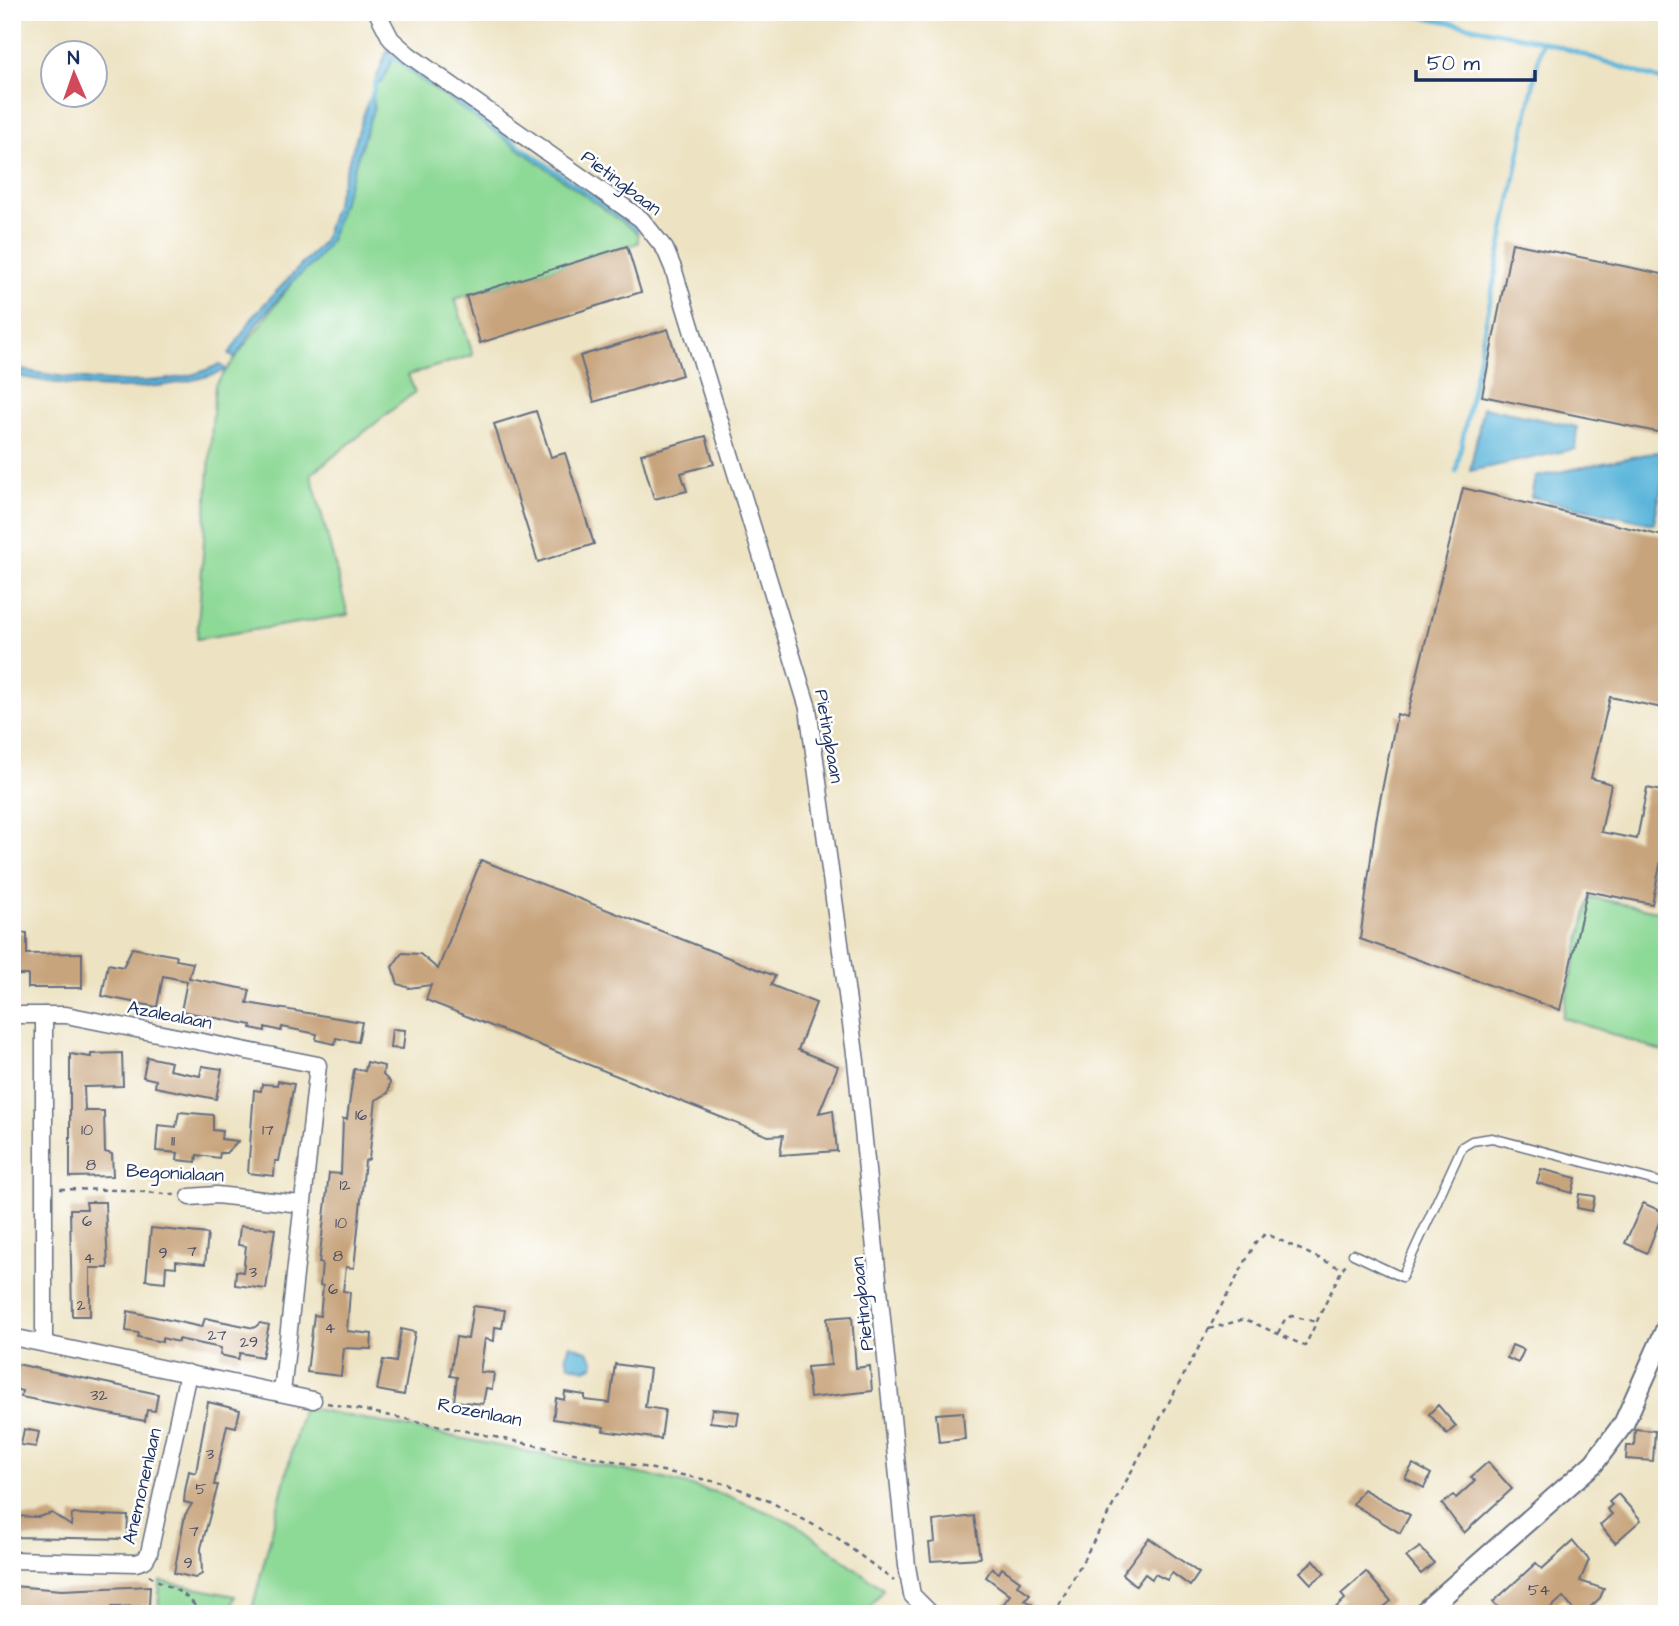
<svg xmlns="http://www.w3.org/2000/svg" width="1679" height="1626" viewBox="0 0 1679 1626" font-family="'Architects Daughter',sans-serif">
  <rect width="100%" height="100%" fill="#fff"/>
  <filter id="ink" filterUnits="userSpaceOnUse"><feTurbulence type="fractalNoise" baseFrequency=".0143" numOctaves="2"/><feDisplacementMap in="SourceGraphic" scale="14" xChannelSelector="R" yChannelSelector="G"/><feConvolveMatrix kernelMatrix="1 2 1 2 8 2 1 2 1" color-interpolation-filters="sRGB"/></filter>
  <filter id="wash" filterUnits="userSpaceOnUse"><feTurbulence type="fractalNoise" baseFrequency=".00686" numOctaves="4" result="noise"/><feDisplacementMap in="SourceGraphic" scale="28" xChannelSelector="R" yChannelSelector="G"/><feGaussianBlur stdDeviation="1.57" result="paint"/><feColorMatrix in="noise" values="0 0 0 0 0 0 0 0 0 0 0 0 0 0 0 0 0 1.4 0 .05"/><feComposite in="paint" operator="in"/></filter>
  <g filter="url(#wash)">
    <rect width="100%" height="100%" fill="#ede3c3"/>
    <g fill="#8dd996" stroke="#54847a" stroke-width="2">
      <polygon points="388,48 410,72 638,233 638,243 455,299 473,355 408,375 415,392 311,474 348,615 197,639 215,385 324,240"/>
      <polygon points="1590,897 1667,913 1667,1053 1562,1017"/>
      <polygon points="303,1407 656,1477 726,1495 796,1524 883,1589 866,1614 251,1614"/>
      <polygon points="160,1581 235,1596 230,1614 158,1614"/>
    </g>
    <g fill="#5cb6da" stroke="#3c729c" stroke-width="2">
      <polygon points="392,50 395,53 382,82 374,84 386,54"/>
      <polygon points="373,99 374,107 330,241 315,262 295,279 257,323 235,358 229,354 255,314 323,242 368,101"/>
      <path d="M220 364 226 370C155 396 85 390 12 375V368C71 380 166 393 220 364Z"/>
      <polygon points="1483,407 1577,427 1575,449 1470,471"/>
      <polygon points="1656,452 1667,454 1667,459 1654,524 1531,497 1535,477"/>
      <polygon points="570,1345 587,1351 594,1361 593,1366 585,1369 569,1365 566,1356"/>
    </g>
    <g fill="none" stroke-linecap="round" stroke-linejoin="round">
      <g stroke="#5cb6da" stroke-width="4.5">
        <polyline points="1399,12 1542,41 1667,82"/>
        <polyline points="390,55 638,229"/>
        <polyline points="369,105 377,80"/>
        <polyline points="1456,472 1542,41"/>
      </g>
    </g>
    <g id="blocks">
      <g fill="#c8a47d">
        <polygon points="1512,243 1667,275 1667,434 1482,396"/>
        <polygon points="627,246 641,292 480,343 466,296"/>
        <polygon points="668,329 682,375 594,402 580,356"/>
        <polygon points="536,411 551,457 565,453 594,544 538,562 494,424"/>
        <polygon points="706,436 714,464 681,473 687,491 654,499 641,454"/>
        <polygon points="1463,488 1667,537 1667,709 1610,697 1591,778 1611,784 1601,832 1637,839 1647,788 1667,792 1667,831 1652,904 1587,891 1560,1010 1360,939 1376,821 1397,714 1407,717"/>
        <polygon points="481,860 775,976 771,985 816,1003 798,1050 838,1066 819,1113 833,1110 837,1151 780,1155 783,1135 768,1136 426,1000 431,985 409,988 398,984 392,967 402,953 420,954 438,969"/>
        <polygon points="12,932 27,933 27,954 82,953 82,988 28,988 28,975 12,975"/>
        <polygon points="132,948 177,956 176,960 193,963 189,978 250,990 247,1003 362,1022 358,1042 336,1038 335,1044 316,1040 317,1034 282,1027 281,1031 265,1027 265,1031 251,1028 252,1025 181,1011 187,981 163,976 157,1007 102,996 108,964 123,967"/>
        <polygon points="392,1029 405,1030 403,1049 390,1048"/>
        <polygon points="122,1053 123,1086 84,1087 85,1111 104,1111 105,1152 112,1154 113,1176 70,1177 70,1054 91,1057 91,1054"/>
        <polygon points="147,1057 171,1062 169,1070 200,1076 202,1066 222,1069 216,1099 155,1087 156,1080 143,1077"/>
        <polygon points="367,1062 384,1066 383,1075 390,1082 388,1093 376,1100 369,1159 365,1161 354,1268 346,1267 343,1291 350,1292 347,1331 372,1334 371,1349 344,1348 341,1376 307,1372 314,1315 320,1316 323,1286 320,1285 322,1263 319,1263 329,1173 341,1174 343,1119 347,1119 354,1069 365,1071"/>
        <polygon points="278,1081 294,1084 279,1161 275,1161 274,1176 248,1173 254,1090 261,1091 262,1084 277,1085"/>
        <polygon points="179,1112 213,1115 213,1130 222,1131 221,1139 238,1141 226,1153 220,1153 219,1158 197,1155 196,1162 177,1160 178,1153 156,1151 158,1125 176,1127"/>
        <polygon points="1541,1169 1576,1178 1572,1193 1537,1183"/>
        <polygon points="1579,1194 1595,1196 1592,1211 1577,1208"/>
        <polygon points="86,1202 105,1202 108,1268 90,1268 90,1316 72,1316 70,1209 87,1209"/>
        <polygon points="1643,1203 1663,1212 1647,1253 1625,1243"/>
        <polygon points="240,1226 275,1229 266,1289 235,1285 236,1271 243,1272 246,1246 238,1245"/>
        <polygon points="151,1228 208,1234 205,1264 176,1261 176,1267 166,1266 165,1282 146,1280"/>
        <polygon points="473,1306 505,1310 502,1328 495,1327 494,1341 485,1339 480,1372 494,1373 492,1389 486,1388 483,1404 454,1401 457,1377 450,1376 456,1337 468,1339"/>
        <polygon points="128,1311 202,1327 205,1318 254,1328 260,1323 269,1325 262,1357 240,1353 238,1359 220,1355 221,1348 178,1339 178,1342 162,1338 162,1342 138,1337 139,1333 126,1331"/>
        <polygon points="852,1316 856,1368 870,1366 872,1391 810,1398 807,1367 831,1365 827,1318"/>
        <polygon points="401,1329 415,1332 404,1395 377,1390 383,1360 396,1362"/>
        <polygon points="1512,1345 1524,1350 1518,1363 1507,1358"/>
        <polygon points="12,1363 158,1394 155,1411 147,1410 145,1421 21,1397 22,1391 14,1389 16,1383 12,1382"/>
        <polygon points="615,1364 650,1369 645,1407 665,1410 661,1439 603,1431 604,1427 553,1419 556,1398 564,1400 565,1392 585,1395 585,1400 610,1403"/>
        <polygon points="208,1402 240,1410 236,1427 227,1425 214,1485 218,1485 201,1548 202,1574 195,1578 174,1573 185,1515 192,1504 184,1502 185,1491 189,1471 196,1473"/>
        <polygon points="1438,1405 1456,1426 1447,1434 1429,1414"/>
        <polygon points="712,1409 739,1412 737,1425 710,1422"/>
        <polygon points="963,1412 965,1439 939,1442 936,1414"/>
        <polygon points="24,1429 39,1432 36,1447 21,1445"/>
        <polygon points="1635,1429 1655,1431 1653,1461 1626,1459 1627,1446 1634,1446"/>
        <polygon points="1488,1462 1512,1489 1464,1533 1442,1504 1453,1495 1456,1498 1475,1481 1471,1477"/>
        <polygon points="1413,1464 1431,1474 1424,1488 1405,1478"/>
        <polygon points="1363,1489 1410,1515 1400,1533 1353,1504"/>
        <polygon points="1618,1494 1641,1520 1615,1543 1600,1525 1612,1514 1607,1509 1612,1505 1609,1502"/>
        <polygon points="52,1513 71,1526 72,1514 128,1516 127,1539 12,1537 12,1516 38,1517"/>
        <polygon points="974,1516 980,1558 931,1561 929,1543 935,1542 933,1521"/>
        <polygon points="1149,1538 1199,1573 1190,1586 1172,1573 1167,1580 1155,1574 1152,1579 1145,1574 1136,1586 1122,1574"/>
        <polygon points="1573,1541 1589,1560 1580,1581 1604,1589 1600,1598 1583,1614 1577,1614 1563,1597 1544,1614 1504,1614 1493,1602 1536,1563 1542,1569"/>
        <polygon points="1420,1547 1434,1563 1421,1574 1406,1557"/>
        <polygon points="1314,1560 1325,1573 1311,1584 1300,1572"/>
        <polygon points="992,1568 999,1573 1002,1568 1020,1581 1017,1585 1030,1594 1025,1600 1032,1604 1025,1614 996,1614 1010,1595 986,1577"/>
        <polygon points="1366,1572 1391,1601 1376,1614 1329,1614 1345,1599 1341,1594"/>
        <polygon points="12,1586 62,1590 150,1586 149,1606 112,1607 112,1614 12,1614"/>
      </g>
    </g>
  </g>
  <g filter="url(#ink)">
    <use href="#blocks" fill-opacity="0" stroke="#646e81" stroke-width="2"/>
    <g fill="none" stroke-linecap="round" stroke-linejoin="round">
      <g stroke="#646e81" stroke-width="11">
        <polyline id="service" points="1353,1254 1402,1277 1462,1147 1472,1141 1492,1138 1667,1184"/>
      </g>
      <g stroke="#646e81" stroke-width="19">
        <g id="minor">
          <polyline points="377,12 391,39 409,55 641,219 665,249 673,268 808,708 856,1061 907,1566 912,1595 931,1614"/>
          <polyline points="12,1015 66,1015 318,1065 282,1393"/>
          <polyline points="44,1015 44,1343"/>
          <polyline points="190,1197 216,1195 301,1204"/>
          <polyline points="12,1337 313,1400"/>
          <polyline points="12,1560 136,1563 145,1560 149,1553 188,1373"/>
        </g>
      </g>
      <g stroke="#646e81" stroke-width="23">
        <polyline id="tertiary" points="1422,1614 1594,1463 1624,1423 1667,1327"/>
      </g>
      <g stroke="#646e81" stroke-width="2.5" stroke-dasharray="5 5" stroke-linecap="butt">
        <polyline points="60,1189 122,1190 176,1195"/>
        <polyline points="1209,1329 1245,1319 1305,1346 1342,1269"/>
        <polyline points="1278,1333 1284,1321 1292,1316 1316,1322"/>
        <polyline points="327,1403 727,1484 769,1501 836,1537 894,1581"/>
        <path d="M149 1575C171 1590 185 1589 201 1614"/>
        <polyline points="188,1614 195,1605"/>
        <polyline points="1054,1614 1256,1242 1264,1235 1271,1236 1342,1269 1346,1264"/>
      </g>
      <use href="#service" stroke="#fff" stroke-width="8"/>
      <use href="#minor" stroke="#fff" stroke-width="16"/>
      <use href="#tertiary" stroke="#fff" stroke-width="19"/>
    </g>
  </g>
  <g text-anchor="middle" stroke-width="5" stroke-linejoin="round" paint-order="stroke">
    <g font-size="16" fill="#464c66">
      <text x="361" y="1120">16</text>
      <text x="87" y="1135">10</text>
      <text x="268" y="1135">17</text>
      <text x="173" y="1146">11</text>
      <text x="91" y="1170">8</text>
      <text x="345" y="1190">12</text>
      <text x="87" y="1226">6</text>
      <text x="341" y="1228">10</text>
      <text x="192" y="1256">7</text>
      <text x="163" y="1258">9</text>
      <text x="338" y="1261">8</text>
      <text x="89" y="1263">4</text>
      <text x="253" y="1277">3</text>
      <text x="333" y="1294">6</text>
      <text x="81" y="1310">2</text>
      <text x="330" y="1333">4</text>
      <text x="217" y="1340">27</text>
      <text x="249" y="1347">29</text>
      <text x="99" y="1400">32</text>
      <text x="210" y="1459">3</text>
      <text x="201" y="1494">5</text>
      <text x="194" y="1536">7</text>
      <text x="188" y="1568">9</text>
      <text x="1539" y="1595">54</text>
    </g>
    <g font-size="19" fill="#1b2f5e" stroke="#fff">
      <text transform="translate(622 182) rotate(37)" y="7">Pietingbaan</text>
      <text transform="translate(830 736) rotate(80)" y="7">Pietingbaan</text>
      <text transform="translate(170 1014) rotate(11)" y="7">Azalealaan</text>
      <text transform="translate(175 1172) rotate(3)" y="7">Begonialaan</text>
      <text transform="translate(861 1304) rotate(-96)" y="7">Pietingbaan</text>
      <text transform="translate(480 1411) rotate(11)" y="7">Rozenlaan</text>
      <text transform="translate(141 1486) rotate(-77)" y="7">Anemonenlaan</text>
    </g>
  </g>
  <rect width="1679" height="1626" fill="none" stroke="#fff" stroke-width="42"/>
  <g transform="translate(74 74) rotate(358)"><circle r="33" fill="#ffffff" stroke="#a4acbf" stroke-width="2"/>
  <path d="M0-5L12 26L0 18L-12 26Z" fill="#d1495b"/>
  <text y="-10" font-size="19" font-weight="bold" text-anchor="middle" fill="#1b2f5e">N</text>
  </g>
  <path d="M1416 70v10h119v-10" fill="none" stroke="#1b2f5e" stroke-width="3.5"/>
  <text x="1427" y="70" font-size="21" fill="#1b2f5e" stroke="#ffffff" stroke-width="5" paint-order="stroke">50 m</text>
</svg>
